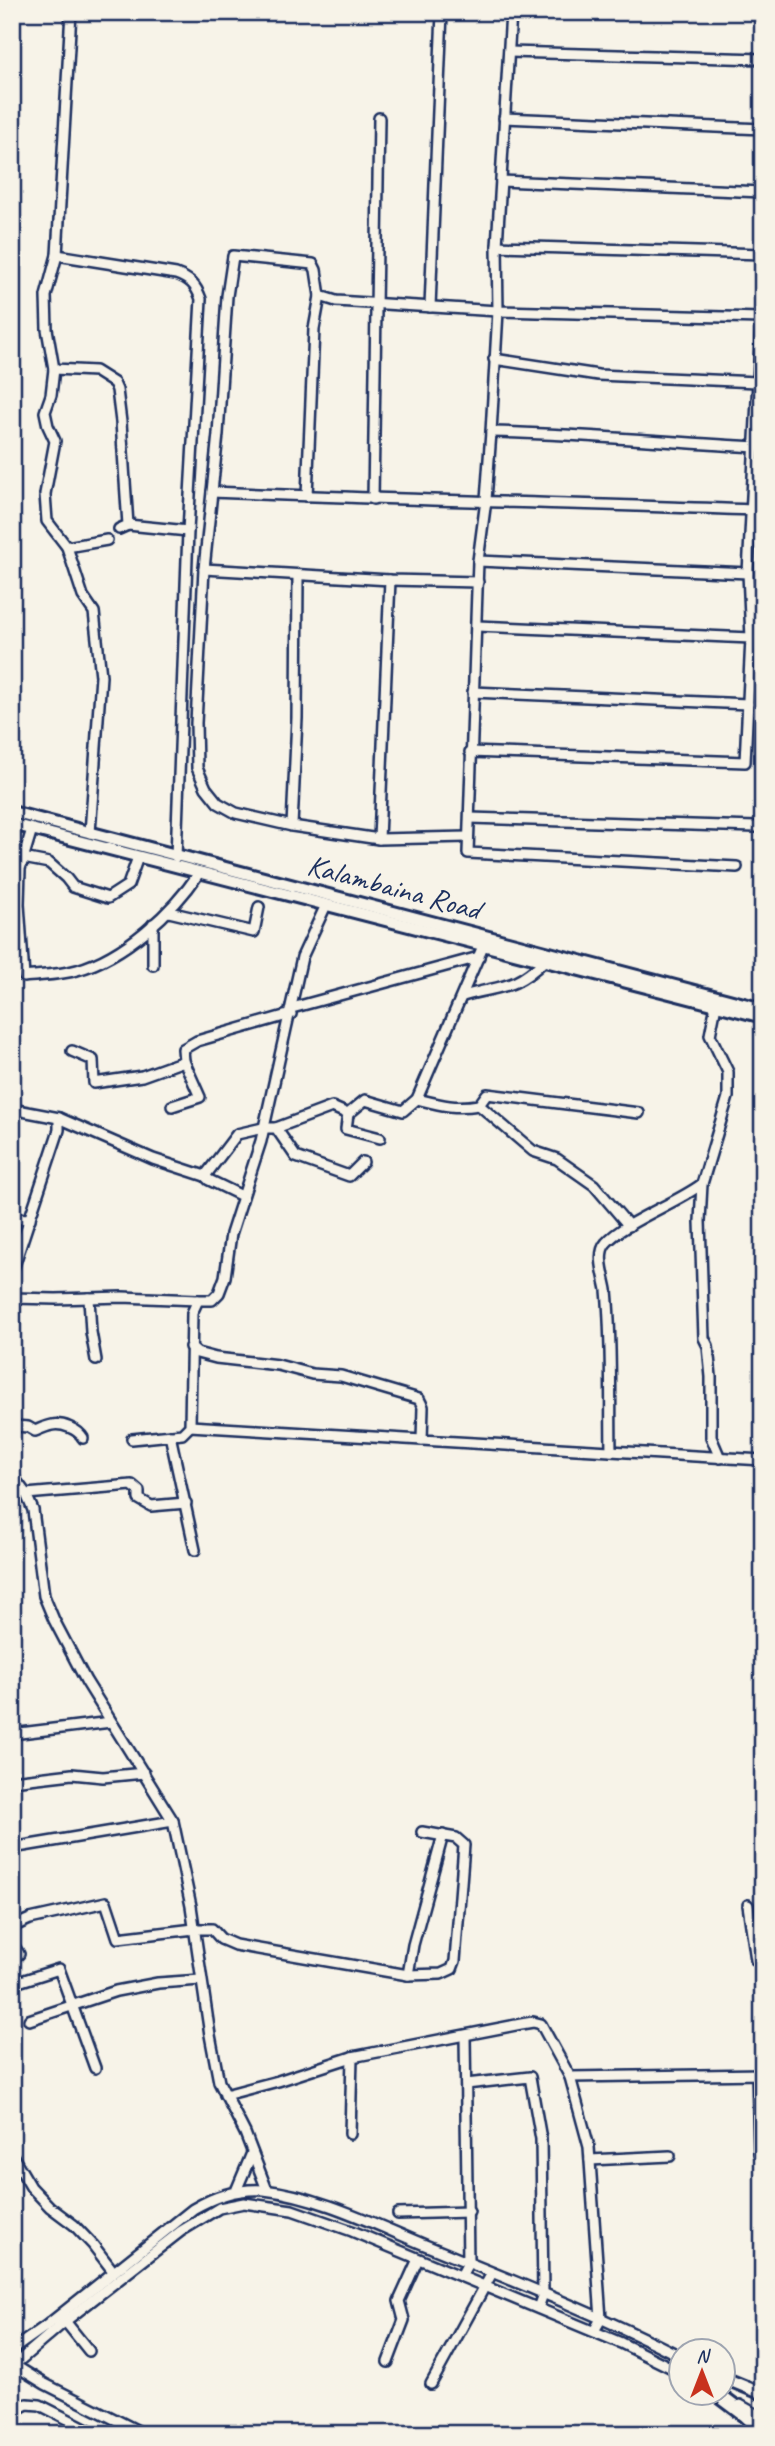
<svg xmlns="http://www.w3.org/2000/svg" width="775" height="2446" viewBox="0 0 775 2446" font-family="Caveat,sans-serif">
  <rect width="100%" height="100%" fill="#f7f3e8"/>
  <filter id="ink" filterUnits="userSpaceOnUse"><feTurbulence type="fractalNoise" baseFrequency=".0143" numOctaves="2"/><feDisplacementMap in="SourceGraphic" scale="14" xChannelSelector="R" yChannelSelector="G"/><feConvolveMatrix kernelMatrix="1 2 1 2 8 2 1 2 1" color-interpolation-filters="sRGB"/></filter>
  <g filter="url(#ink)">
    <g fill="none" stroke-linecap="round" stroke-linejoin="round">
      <g stroke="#1b2f5e" stroke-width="14">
        <g id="minor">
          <polyline points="71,12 57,255 46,296 47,329 54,369 95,371 114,383 117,390 121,422 128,525 119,529"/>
          <polyline points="511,12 497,246 498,311 491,432 486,500 478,561 468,853 737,867"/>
          <polyline points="509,52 763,59"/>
          <polyline points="504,118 763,129"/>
          <polyline points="501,181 763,192"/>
          <polyline points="497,246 763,254"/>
          <path d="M57 255 176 274C190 279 196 285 201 299L188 531 176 857"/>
          <polyline points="430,307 442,12"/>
          <polyline points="494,359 598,375 757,382"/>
          <polyline points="54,369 51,395 45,412 48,426 55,441 45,494 47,521 67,547 83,596 94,612 101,676 90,833"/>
          <path d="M491 432C579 434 667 442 756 447"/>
          <path d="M212 492C392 500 572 503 752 510"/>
          <polyline points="307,496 314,329 320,296"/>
          <polyline points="373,499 379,118"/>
          <polyline points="128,525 188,531"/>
          <polyline points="67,547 107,540"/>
          <polyline points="478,561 748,573"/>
          <polyline points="204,569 390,580 478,582"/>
          <polyline points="477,626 751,638"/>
          <polyline points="473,692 748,704"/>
          <polyline points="470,752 745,762 751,638 748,573 763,285"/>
          <polyline points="470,818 756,827"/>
          <polyline points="292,826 297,718 298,576"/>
          <path d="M32 829 20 869 19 904 24 977C41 975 61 975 77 970 124 957 173 912 199 873"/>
          <polyline points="468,837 379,839 292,826 236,813 218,803 206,788 197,768 196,723 204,569 218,434 227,296 233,256 313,264 316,270 320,296 336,301 498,311 761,318"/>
          <polyline points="379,839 390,580"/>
          <polyline points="23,858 49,863 66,878 73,887 108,898 128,885 138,857"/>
          <polyline points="169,912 254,932 259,907"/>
          <polyline points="153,965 153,924"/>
          <path d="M463 996C501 985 513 991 544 961"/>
          <polyline points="716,1005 710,1035 728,1072 728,1097 702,1184 700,1221 704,1338 708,1346 711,1377 711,1437 720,1458"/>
          <polyline points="292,1008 479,957"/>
          <polyline points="72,1051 93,1060 94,1083 142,1076 184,1061 183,1049 197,1041 291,1014"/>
          <path d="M417 1099C441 1105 454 1109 479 1105L487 1094 639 1113"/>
          <polyline points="479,1105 533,1151 557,1159 594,1185 629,1226"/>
          <polyline points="172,1106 200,1097 184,1061"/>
          <polyline points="12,1109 59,1118 153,1159 205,1176 209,1180 242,1196"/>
          <polyline points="348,1114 365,1100 403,1111 417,1099 483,946"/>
          <polyline points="276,1128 332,1107 348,1114 346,1129 380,1138"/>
          <polyline points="205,1176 237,1134 263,1128 276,1128 296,1157 349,1176 363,1162"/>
          <polyline points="12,1218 30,1219"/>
          <polyline points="12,1272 59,1130 59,1118"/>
          <polyline points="12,1298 56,1299 122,1297 198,1300"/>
          <polyline points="89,1298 91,1332 96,1360"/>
          <polyline points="190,1347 197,1353 216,1358 278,1365 312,1374 341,1376 419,1399 423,1407 422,1440 763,1460"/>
          <path d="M12 1423 15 1426 28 1427 35 1431C40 1429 46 1426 52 1425 62 1423 78 1429 83 1438"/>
          <polyline points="190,1426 422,1440"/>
          <polyline points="170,1435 195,1550"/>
          <polyline points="132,1439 182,1434 190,1426 192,1313 198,1300 212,1300 219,1293 225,1277 231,1234 261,1141 302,957 326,905"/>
          <path d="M611 1451C610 1398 612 1343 607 1290 605 1277 596 1254 606 1243 624 1222 677 1203 702 1184"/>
          <polyline points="12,1475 26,1494 33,1510 44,1596 54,1620 86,1681 173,1821 191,1906 210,2035 219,2082 245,2133 267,2190"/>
          <polyline points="26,1494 132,1485 139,1491 139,1499 151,1506 186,1503"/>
          <polyline points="12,1734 111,1722"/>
          <polyline points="12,1781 72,1774 103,1777 144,1773"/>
          <polyline points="12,1848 173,1821"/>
          <polyline points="748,1905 756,1960 762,1957"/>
          <polyline points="12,1927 30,1919 106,1902 118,1938 194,1929 212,1929 221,1939 235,1945 408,1975 441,1974 452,1969 455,1961 464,1845 456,1838 422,1832"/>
          <polyline points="12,1943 19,1954"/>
          <polyline points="408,1975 413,1945 443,1835"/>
          <polyline points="12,1984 59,1969 95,2068"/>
          <polyline points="29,2020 116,1991 158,1983 201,1980"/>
          <polyline points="757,2074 759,2153"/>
          <polyline points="570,2077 763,2074"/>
          <polyline points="466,2084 530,2077 541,2139 543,2294 538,2308"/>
          <polyline points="225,2095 278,2081 352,2057 521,2024 533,2022 541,2024 570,2077 589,2147 601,2319 594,2331"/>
          <polyline points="350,2134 352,2057"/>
          <polyline points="12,2155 31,2187 50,2207 74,2225 93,2245 113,2271"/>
          <polyline points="590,2160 670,2156"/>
          <polyline points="236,2191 252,2153"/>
          <polyline points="398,2214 469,2212"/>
          <polyline points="461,2276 468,2263 465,2036"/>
          <polyline points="65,2321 89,2351"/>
          <path d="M12 2350 46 2326 193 2209C215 2196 238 2188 264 2190 319 2196 374 2224 425 2245 511 2280 598 2314 680 2356"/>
          <polyline points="388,2362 404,2320 399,2301 418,2259"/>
          <polyline points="14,2365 45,2384 144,2434"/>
          <polyline points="12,2367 63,2323 181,2231 219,2208 244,2203 292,2210 352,2231 621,2343 680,2372"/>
          <polyline points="431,2384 492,2273"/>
          <polyline points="740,2405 763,2418"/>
          <polyline points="12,2412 27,2404 40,2405 97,2434"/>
        </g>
      </g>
      <g stroke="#1b2f5e" stroke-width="16">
        <g id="major">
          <polyline points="12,812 763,1009"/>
          <polyline points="12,824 763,1017"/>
          <polyline points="724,2378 763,2394"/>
        </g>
      </g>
      <g stroke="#1b2f5e" stroke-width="18">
        <polyline id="highway" points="717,2394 745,2415 763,2432"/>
      </g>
      <use href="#minor" stroke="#f7f3e8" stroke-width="9"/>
      <use href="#major" stroke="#f7f3e8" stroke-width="10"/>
      <use href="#highway" stroke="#f7f3e8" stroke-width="12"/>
    </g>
  </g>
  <g text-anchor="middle" stroke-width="7" stroke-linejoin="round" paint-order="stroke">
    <g font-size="30" fill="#1b2f5e" stroke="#f7f3e8">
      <text transform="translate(394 887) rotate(15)" y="10">Kalambaina Road</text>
    </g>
  </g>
  <rect width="775" height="2446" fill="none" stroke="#f7f3e8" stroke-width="42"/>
  <rect x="21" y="21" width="733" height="2404" fill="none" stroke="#1b2f5e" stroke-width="2.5" filter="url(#ink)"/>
  <g transform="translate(702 2372)"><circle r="33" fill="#f7f3e8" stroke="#9fa5b1" stroke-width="2"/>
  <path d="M0-5L12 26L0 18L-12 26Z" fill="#c8321e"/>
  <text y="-10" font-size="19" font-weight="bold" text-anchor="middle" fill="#1b2f5e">N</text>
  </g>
</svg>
